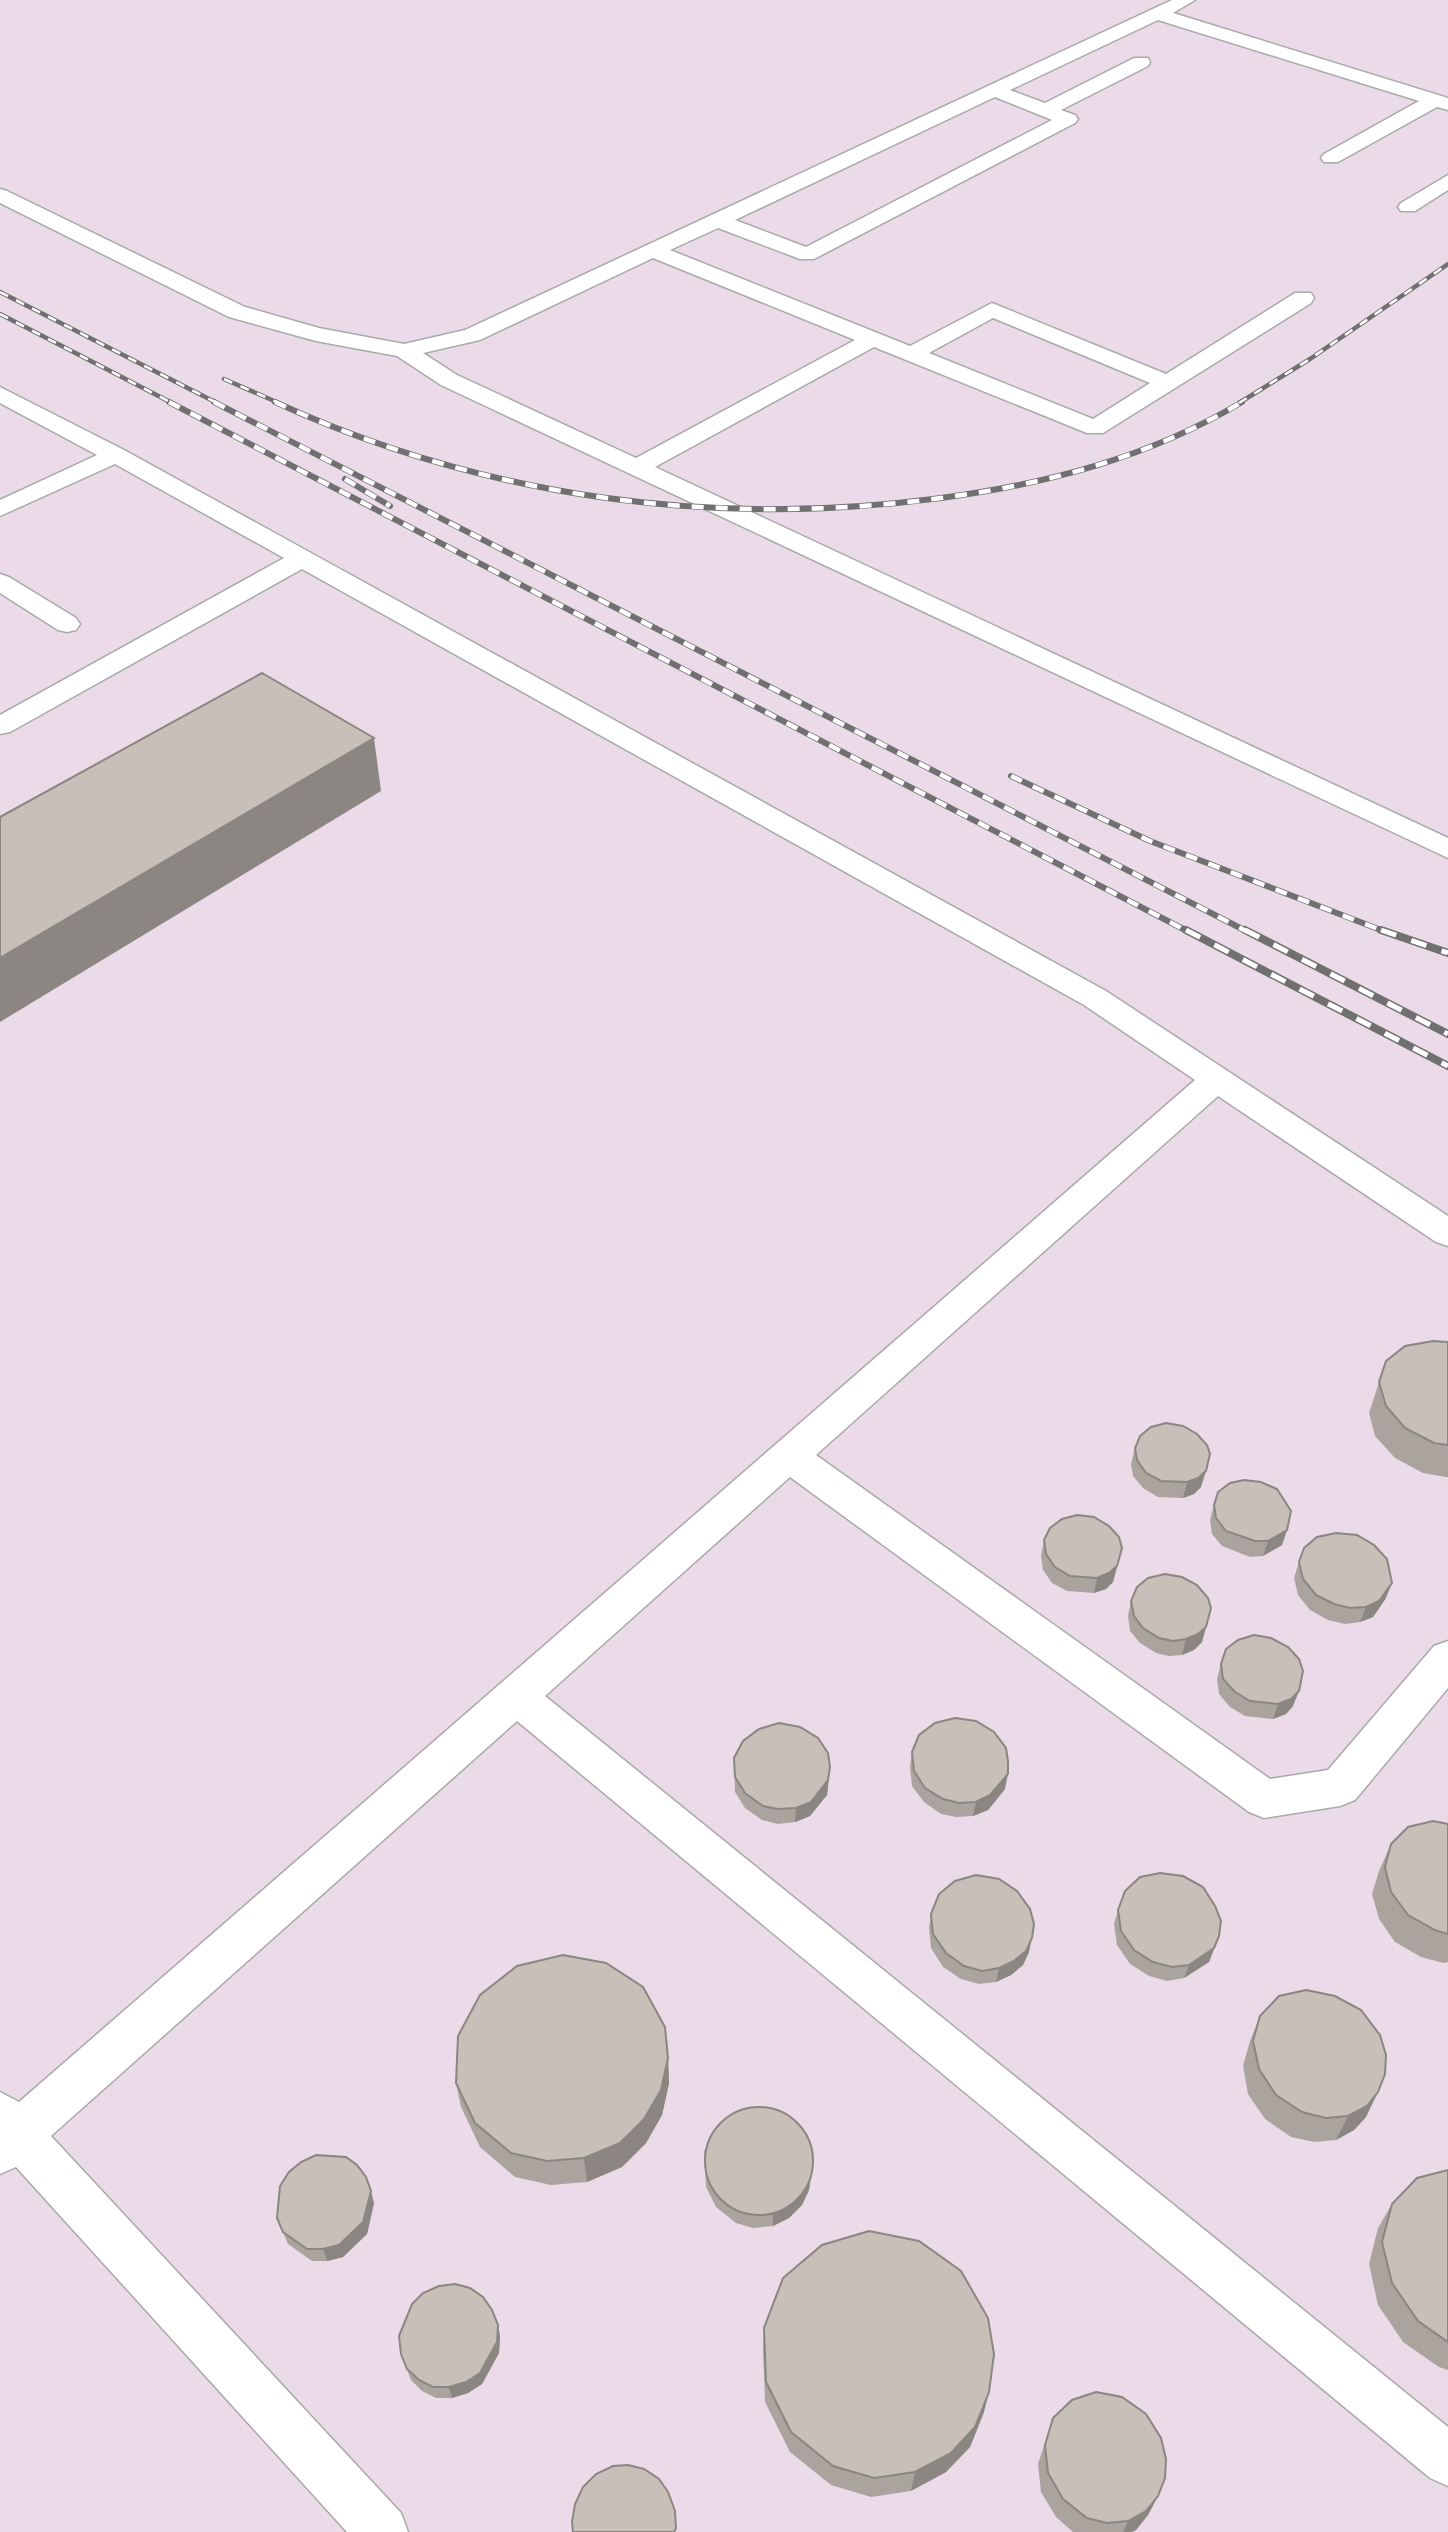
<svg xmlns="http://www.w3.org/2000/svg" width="1448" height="2532" viewBox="0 0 1448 2532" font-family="'Fira Sans',sans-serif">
  <rect width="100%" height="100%" fill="#f2efe9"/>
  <rect fill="#ebdbe8" x="0" y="0" width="1448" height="2532"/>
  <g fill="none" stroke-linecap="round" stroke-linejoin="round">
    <g stroke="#a9a9a9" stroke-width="3">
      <g id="service">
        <path d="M1172 0H1195L1173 13 1448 98V110L1437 107 1338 162H1324L1321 158 1324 154 1419 101 1158 20 1010 90 1045 103 1134 58H1148L1150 62 1148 66 1061 110 1075 115 1078 119 1075 123 814 259H800L718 228 670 250 910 346 992 303 1166 374 1295 293H1311L1314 298 1311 303 1103 433H1087L874 347 655 467 1448 838V858L441 385 397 356 316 341 229 317 0 203V189L7 191 245 307 319 328 404 344 465 330ZM995 97 1052 120 806 247 735 220ZM653 258 855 340 636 458 457 375 423 353 480 340ZM993 318 1150 383 1093 419 929 353Z"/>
        <polygon points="1448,175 1448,190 1415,211 1401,211 1398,207 1401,203"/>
        <polygon points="0,387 124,450 1106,991 1448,1216 1448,1246 1436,1242 1218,1096 816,1455 1270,1779 1328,1770 1434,1646 1448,1641 1448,1688 1355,1800 1340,1806 1264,1818 1249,1812 790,1477 545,1696 1448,2427 1448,2486 1430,2478 517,1721 51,2136 401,2513 408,2532 347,2532 16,2167 0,2174 0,2092 19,2102 1195,1080 1084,1005 302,569 10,732 0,734 0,715 284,558 115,464 0,516 0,500 97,455 0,403"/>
        <polygon points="0,574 9,577 76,618 80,624 76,630 67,632 58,630 0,593"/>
      </g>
    </g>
    <use href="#service" fill="#fff" fill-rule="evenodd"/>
    <g stroke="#707070" stroke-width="4.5">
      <g id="rail-far2">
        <polyline points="0,292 217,403"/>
        <polyline points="0,314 172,403"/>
        <polyline points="224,379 279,403"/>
        <polyline points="1239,403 1310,359 1448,264"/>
      </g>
    </g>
    <g stroke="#707070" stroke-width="6">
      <g id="rail-far1">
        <polyline points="169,402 1189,932"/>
        <polyline points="214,402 1248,932"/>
        <path d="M275 402C484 498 714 528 941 498 1047 484 1150 457 1242 402"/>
        <polyline points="345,479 390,506"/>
        <polyline points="1011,776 1150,841 1386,932"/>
      </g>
    </g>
    <g stroke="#707070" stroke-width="8">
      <g id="rail">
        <polyline points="1186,930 1448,1066"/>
        <polyline points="1245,930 1448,1034"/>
        <polyline points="1381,930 1448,953"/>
      </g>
    </g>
    <use href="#rail-far2" stroke="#fff" stroke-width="2.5" stroke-dasharray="9" stroke-linecap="butt"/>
    <use href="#rail-far1" stroke="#fff" stroke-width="4.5" stroke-dasharray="12" stroke-linecap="butt"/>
    <use href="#rail" stroke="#fff" stroke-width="5" stroke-dasharray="16" stroke-linecap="butt"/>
  </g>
  <g fill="#aba49e">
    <polygon points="1448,1342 1448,1477 1446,1477 1423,1473 1395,1458 1375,1436 1369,1413 1386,1361"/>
    <polygon points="1135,1448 1201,1487 1194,1494 1183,1498 1158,1497 1143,1488 1133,1476 1131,1464"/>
    <polygon points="1214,1505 1287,1530 1282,1545 1263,1556 1250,1557 1222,1546 1212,1534 1210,1520"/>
    <polygon points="1044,1540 1118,1563 1113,1582 1106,1589 1094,1593 1067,1591 1052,1583 1043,1570 1041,1556"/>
    <polygon points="1299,1562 1386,1598 1373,1617 1360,1622 1345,1624 1328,1620 1310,1610 1298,1595 1294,1578"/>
    <polygon points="1131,1601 1206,1627 1202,1642 1194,1650 1182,1655 1169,1656 1156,1653 1140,1643 1130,1631 1128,1616"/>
    <polygon points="1221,1664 1293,1706 1286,1714 1273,1719 1245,1716 1230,1707 1219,1694 1217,1679"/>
    <polygon points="912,1752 1005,1789 988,1810 973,1816 956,1817 941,1814 924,1802 912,1786 910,1767"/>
    <polygon points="734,1758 830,1767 827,1795 810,1816 795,1822 778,1824 762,1820 745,1808 735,1792"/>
    <polygon points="1448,1824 1448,1962 1443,1963 1421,1957 1395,1942 1379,1919 1372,1894 1379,1871 1391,1844"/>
    <polygon points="1118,1910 1219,1936 1209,1962 1184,1978 1167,1981 1149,1976 1130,1964 1117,1945 1114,1924"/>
    <polygon points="931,1914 1029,1952 1023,1965 1011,1975 996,1982 979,1984 961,1979 943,1967 931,1948 929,1928"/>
    <polygon points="1260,2016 1366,2117 1354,2130 1336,2140 1314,2142 1291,2137 1265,2119 1248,2094 1243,2066 1250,2041"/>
    <polygon points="668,2058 669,2083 662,2115 646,2143 622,2167 587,2182 551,2185 515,2177 480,2147 461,2107 456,2083"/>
    <polygon points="704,2150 813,2162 809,2190 802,2205 789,2218 773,2226 753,2228 736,2223 716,2207 706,2187"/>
    <polygon points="1448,2170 1448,2370 1439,2367 1403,2342 1378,2305 1369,2264 1378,2228 1392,2204"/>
    <polygon points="374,2203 367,2234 343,2257 327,2261 312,2261 288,2244 277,2218"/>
    <polygon points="498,2325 500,2337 499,2353 482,2384 468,2393 452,2398 436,2398 422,2391 411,2380 401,2354"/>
    <polygon points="764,2328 984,2412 970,2447 946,2472 911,2491 871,2497 831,2485 790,2452 765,2402 763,2350"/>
    <polygon points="1053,2418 1158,2496 1148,2515 1136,2530 1132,2532 1073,2532 1056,2517 1041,2492 1038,2464"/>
  </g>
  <g fill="#8b8681">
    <polygon points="374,738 381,791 0,1022 0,958"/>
    <polygon points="1206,1471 1201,1487 1194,1494 1183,1498 1187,1482"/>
    <polygon points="1287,1530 1282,1545 1263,1556 1268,1541"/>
    <polygon points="1122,1548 1113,1582 1106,1589 1094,1593 1097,1578"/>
    <polygon points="1392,1583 1386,1598 1373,1617 1360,1622 1366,1607"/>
    <polygon points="1206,1627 1202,1642 1194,1650 1182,1655 1186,1639"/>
    <polygon points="1299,1691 1293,1706 1286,1714 1273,1719 1278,1704"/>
    <polygon points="830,1767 827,1795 810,1816 795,1822 796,1808"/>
    <polygon points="1008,1774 1005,1789 988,1810 973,1816 976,1802"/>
    <polygon points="1219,1936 1209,1962 1184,1978 1189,1965"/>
    <polygon points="1032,1938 1029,1952 1023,1965 1011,1975 996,1982 999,1968"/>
    <polygon points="668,2058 669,2083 662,2115 646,2143 622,2167 587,2182 584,2158"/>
    <polygon points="1378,2092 1366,2117 1354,2130 1336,2140 1348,2116"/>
    <polygon points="813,2162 809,2190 802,2205 789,2218 773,2226 773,2214"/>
    <polygon points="371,2191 374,2203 367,2234 343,2257 327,2261 323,2249"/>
    <polygon points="498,2325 500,2337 499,2353 482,2384 468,2393 452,2398 449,2387"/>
    <polygon points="989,2392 984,2412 970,2447 946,2472 911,2491 915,2472"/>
    <polygon points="1158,2496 1148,2515 1136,2530 1132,2532 1123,2532 1128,2521"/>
  </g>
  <g fill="#c7bfb8" stroke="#8b8681" stroke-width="2">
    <polygon points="262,673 374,738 0,958 0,817"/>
    <polygon points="1433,1341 1448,1342 1448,1445 1434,1443 1405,1428 1386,1406 1379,1382 1386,1361 1405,1346"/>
    <polygon points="1166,1423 1183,1426 1197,1434 1207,1445 1210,1454 1206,1471 1198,1478 1187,1482 1161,1481 1146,1473 1137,1460 1135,1448 1140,1436 1151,1427"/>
    <polygon points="1244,1480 1261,1482 1277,1489 1291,1511 1287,1530 1268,1541 1255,1541 1226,1531 1216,1518 1214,1505 1218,1492 1230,1483"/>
    <polygon points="1077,1515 1094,1517 1109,1526 1119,1537 1122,1548 1117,1566 1109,1573 1097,1578 1070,1576 1055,1567 1046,1554 1044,1540 1050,1528 1062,1519"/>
    <polygon points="1336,1533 1357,1535 1374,1545 1387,1559 1392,1583 1379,1601 1366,1607 1350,1608 1334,1604 1316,1595 1303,1579 1299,1562 1304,1548 1317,1537"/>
    <polygon points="1165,1574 1182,1577 1197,1585 1208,1598 1211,1608 1206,1627 1198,1634 1186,1639 1173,1641 1159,1638 1143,1628 1134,1616 1131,1601 1137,1587 1148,1578"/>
    <polygon points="1254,1635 1271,1638 1288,1647 1299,1659 1303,1671 1299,1691 1291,1699 1278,1704 1250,1701 1235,1692 1223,1679 1221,1664 1226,1649 1238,1640"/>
    <polygon points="955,1718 976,1721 994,1732 1006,1748 1008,1761 1008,1774 990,1795 976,1802 959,1803 943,1799 925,1788 914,1771 912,1752 919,1735 935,1723"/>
    <polygon points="779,1723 800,1727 818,1738 828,1753 830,1767 828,1780 811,1802 796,1808 778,1809 763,1806 745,1793 735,1777 734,1758 743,1741 759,1729"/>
    <polygon points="1433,1821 1448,1824 1448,1934 1435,1930 1408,1915 1391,1892 1385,1867 1391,1844 1408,1827"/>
    <polygon points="1160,1873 1183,1876 1203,1887 1215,1906 1221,1921 1219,1936 1214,1948 1189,1965 1172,1967 1153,1962 1134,1950 1121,1931 1118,1910 1125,1891 1140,1877"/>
    <polygon points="976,1875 999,1879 1017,1891 1030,1909 1034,1924 1032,1938 1026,1951 1014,1961 999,1968 982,1971 964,1966 946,1953 933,1934 931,1914 939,1894 955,1881"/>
    <polygon points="563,1955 606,1963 643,1987 665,2027 668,2058 661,2090 644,2119 620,2143 584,2158 547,2161 511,2153 475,2123 456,2083 458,2036 480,1995 517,1966"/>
    <polygon points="1306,1990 1335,1996 1361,2010 1380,2035 1386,2055 1385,2074 1378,2092 1367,2106 1348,2116 1326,2118 1302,2112 1276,2095 1259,2069 1253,2041 1260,2016 1279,1996"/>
    <circle cx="759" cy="2161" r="54"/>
    <polygon points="316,2155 346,2157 357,2165 366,2177 371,2191 363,2222 339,2245 323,2249 307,2249 283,2232 277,2218 280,2186 289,2172 301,2162"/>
    <polygon points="1448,2170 1448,2342 1418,2321 1392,2283 1382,2242 1392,2204 1417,2178"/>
    <polygon points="869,2231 919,2241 961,2271 988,2318 994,2354 989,2392 975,2427 951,2453 915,2472 874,2478 833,2466 791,2432 766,2382 764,2328 783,2278 822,2245"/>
    <polygon points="455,2284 470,2288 483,2297 492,2310 498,2325 497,2342 480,2373 466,2382 449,2387 433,2387 419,2380 407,2369 401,2354 399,2336 412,2304 423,2293 439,2286"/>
    <polygon points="1096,2392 1122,2397 1146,2414 1161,2438 1166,2459 1165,2478 1158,2496 1146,2511 1128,2521 1107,2523 1087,2518 1063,2499 1048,2473 1045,2445 1053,2418 1072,2400"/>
    <polygon points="628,2465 644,2469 659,2479 668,2492 675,2511 676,2528 674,2532 573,2532 572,2522 575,2504 583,2487 596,2474 613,2466"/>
  </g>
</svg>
